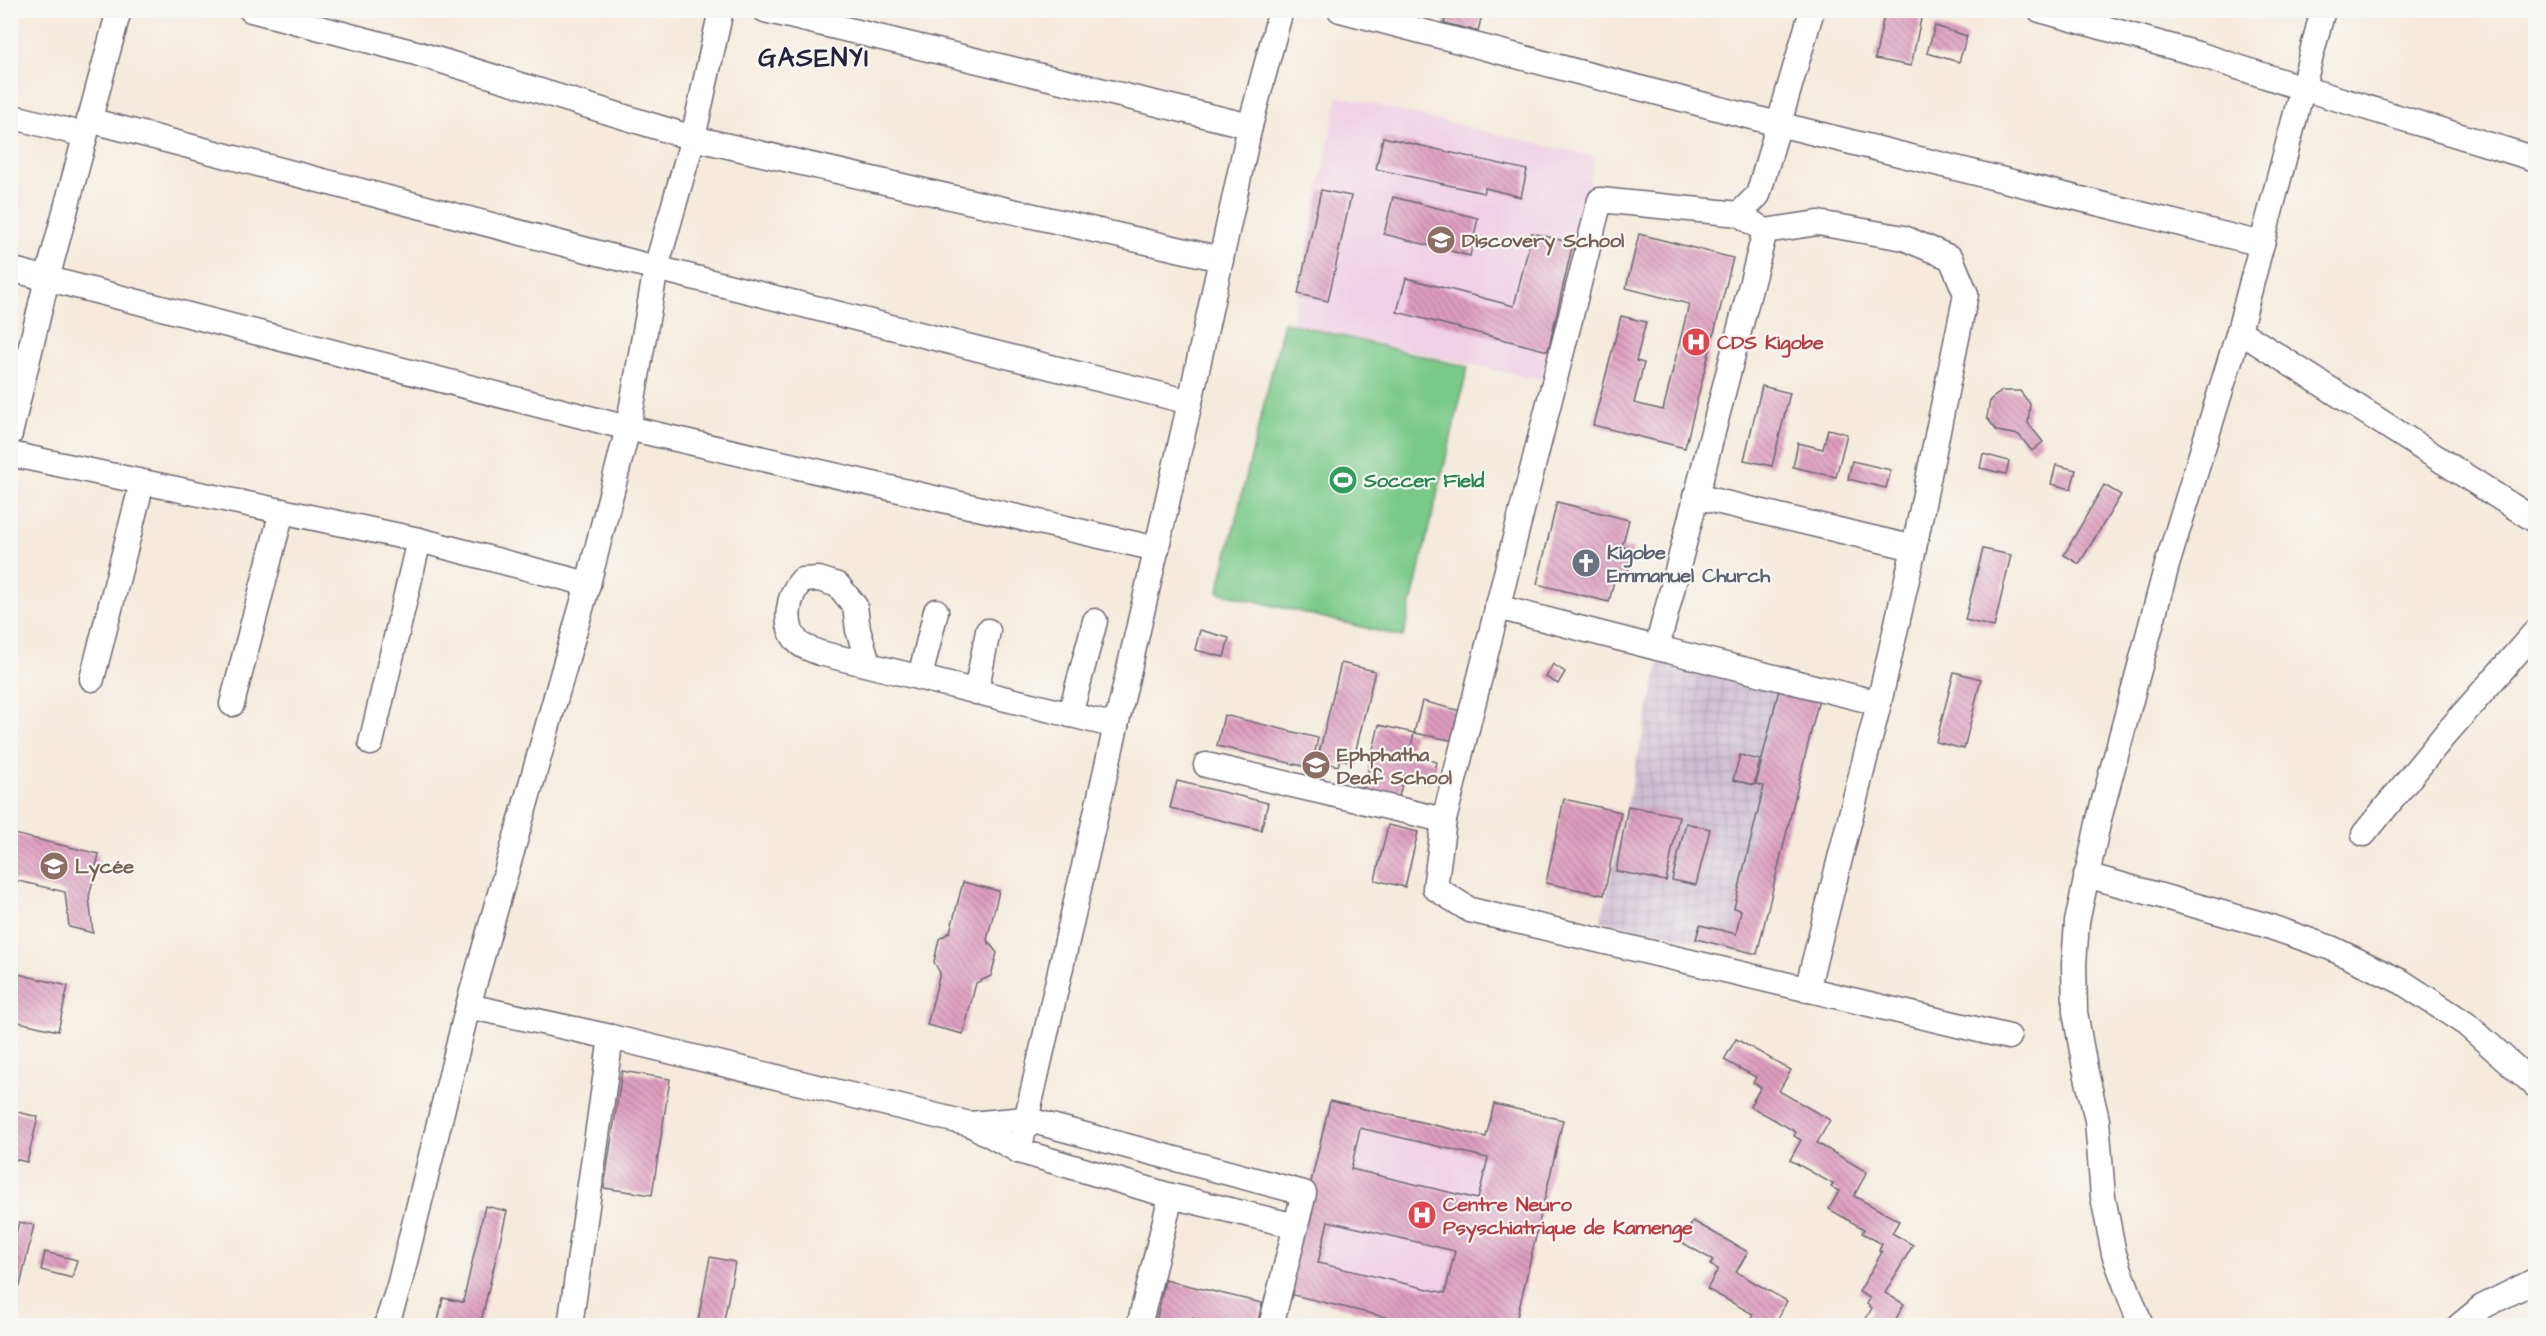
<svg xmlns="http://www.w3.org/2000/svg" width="2546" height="1336" viewBox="0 0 2546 1336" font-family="'Architects Daughter',sans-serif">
  <defs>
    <pattern id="industrial-grid" width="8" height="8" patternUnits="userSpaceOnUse" patternTransform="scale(1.5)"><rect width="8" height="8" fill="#cebed1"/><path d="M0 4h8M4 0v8" fill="none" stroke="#b1a3b4"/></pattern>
    <pattern id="building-back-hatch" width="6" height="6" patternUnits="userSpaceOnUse" patternTransform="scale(1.5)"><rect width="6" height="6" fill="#de9ebe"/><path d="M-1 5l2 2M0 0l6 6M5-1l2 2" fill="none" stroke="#b4809c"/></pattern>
  </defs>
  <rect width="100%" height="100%" fill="#f6f6f2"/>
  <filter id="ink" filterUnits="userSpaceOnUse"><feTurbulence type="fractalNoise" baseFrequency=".0167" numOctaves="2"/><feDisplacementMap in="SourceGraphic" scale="12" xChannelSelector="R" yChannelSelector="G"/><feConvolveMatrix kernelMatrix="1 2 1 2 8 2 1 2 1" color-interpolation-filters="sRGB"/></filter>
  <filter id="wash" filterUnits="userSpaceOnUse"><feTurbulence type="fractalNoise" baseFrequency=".008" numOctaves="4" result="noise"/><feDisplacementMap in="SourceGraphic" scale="24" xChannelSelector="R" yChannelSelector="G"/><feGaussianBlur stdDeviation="1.35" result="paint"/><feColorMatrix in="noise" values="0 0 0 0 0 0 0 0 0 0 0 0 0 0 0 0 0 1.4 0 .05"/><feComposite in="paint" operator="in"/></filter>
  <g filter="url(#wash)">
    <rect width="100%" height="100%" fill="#f5eadb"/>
    <g fill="#f0d0e4">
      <polygon points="1338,96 1595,157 1541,380 1291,324"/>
      <polygon points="1330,1101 1485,1137 1494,1104 1563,1120 1515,1325 1422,1325 1285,1293"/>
    </g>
    <polygon fill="url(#industrial-grid)" points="1659,663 1819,699 1757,954 1601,921"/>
    <polygon fill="#79c989" stroke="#4e7662" stroke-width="1.5" points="1284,322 1468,367 1403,637 1218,592"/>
    <g id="blocks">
      <g fill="url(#building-back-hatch)" fill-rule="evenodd">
        <polygon points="1447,10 1483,10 1478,31 1444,23"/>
        <polygon points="1885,10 1905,10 1922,14 1911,66 1875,59"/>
        <polygon points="1935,26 1967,36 1959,62 1927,53"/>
        <polygon points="1383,137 1527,170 1521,197 1485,188 1484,193 1376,169"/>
        <polygon points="1321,190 1351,196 1328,301 1298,294"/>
        <polygon points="1393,197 1478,218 1470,256 1384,234"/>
        <polygon points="1532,233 1573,243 1548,351 1397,312 1406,278 1514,306"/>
        <polygon points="1639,234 1733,258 1685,448 1593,425 1621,316 1646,322 1636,361 1644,363 1634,403 1663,410 1689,304 1626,288"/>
        <polygon points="1762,386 1790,393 1772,466 1744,460"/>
        <polygon points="2002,391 2020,391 2030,404 2028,423 2043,442 2032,451 2019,435 1997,431 1987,418 1990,400"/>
        <polygon points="1828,429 1847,434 1836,477 1793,467 1798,443 1823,449"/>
        <polygon points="1983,454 2009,461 2006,474 1980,468"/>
        <polygon points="1852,461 1891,470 1886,488 1848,479"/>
        <polygon points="2056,465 2076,470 2071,489 2051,484"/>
        <polygon points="2104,485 2121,495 2079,564 2064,555"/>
        <polygon points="1557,502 1629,520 1622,547 1633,550 1626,579 1615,576 1609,602 1537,584"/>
        <polygon points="1983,549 2011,555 1994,627 1965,620"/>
        <polygon points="1200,630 1229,638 1224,657 1195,650"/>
        <polygon points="1341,663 1375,671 1353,762 1340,759 1338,766 1327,763 1329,756 1319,753"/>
        <polygon points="1553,664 1565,672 1558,684 1546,677"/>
        <polygon points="1954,672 1981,679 1964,749 1936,742"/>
        <polygon points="1779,689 1819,699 1757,954 1696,939 1700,925 1736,934 1741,910 1734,908 1764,786 1756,784"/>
        <polygon points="1422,701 1461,711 1455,741 1414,733"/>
        <polygon points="1224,715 1318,738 1311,768 1217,746"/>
        <polygon points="1379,725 1414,733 1409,755 1437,762 1432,783 1404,776 1398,801 1363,792"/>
        <polygon points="1740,755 1760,760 1754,785 1733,780"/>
        <polygon points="1177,781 1268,803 1261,830 1170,808"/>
        <polygon points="1564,799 1621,812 1604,895 1546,883"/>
        <polygon points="1628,806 1679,816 1666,881 1616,871"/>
        <polygon points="1686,823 1710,829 1696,885 1672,880"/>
        <polygon points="1388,825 1418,832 1405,887 1375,880"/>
        <polygon points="10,833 99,854 89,897 93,933 69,927 65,892 10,879"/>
        <polygon points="963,882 999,891 987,940 997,953 991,976 976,983 963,1034 927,1025 940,973 934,962 939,939 950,932"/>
        <polygon points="10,972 68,986 58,1031 10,1020"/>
        <polygon points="1736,1039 1791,1070 1779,1091 1830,1120 1817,1143 1867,1172 1854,1196 1899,1221 1892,1233 1913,1245 1885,1293 1904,1304 1892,1326 1862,1326 1872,1308 1867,1304 1870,1298 1859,1292 1882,1252 1879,1251 1882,1244 1862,1233 1864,1229 1829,1209 1839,1191 1831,1187 1833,1184 1790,1160 1801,1140 1794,1136 1796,1132 1750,1106 1761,1087 1753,1083 1756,1077 1724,1060"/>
        <polygon points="622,1071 670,1079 652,1195 604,1188"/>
        <path d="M1330 1101 1486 1137 1494 1104 1563 1120 1515 1326H1422L1285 1293ZM1360 1128 1488 1158 1478 1199 1351 1169ZM1328 1221 1455 1251 1445 1293 1318 1263Z"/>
        <polygon points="10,1110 38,1117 27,1162 10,1158"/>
        <polygon points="485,1206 507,1211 480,1326 437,1326 443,1298 463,1302"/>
        <polygon points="1693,1221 1748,1252 1736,1272 1787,1301 1774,1326 1756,1326 1758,1322 1751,1318 1753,1314 1707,1289 1718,1269 1710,1265 1713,1260 1681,1242"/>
        <polygon points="19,1222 34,1225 20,1286 10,1284 10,1257"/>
        <polygon points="45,1252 77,1260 72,1278 41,1270"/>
        <polygon points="710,1257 735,1262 723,1326 697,1326"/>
        <polygon points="1165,1280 1262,1303 1257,1326 1223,1326 1191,1318 1189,1326 1155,1326"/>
      </g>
    </g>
  </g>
  <g filter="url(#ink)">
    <use href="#blocks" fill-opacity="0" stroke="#6c6873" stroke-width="1.5"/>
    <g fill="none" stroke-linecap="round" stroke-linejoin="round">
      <g stroke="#6c6873" stroke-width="27">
        <g id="minor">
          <polyline points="251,10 416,53 693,138 1221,259"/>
          <polyline points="765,10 1250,126"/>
          <polyline points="1340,10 1778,124 2262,244"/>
          <polyline points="2040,10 2198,54 2302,88 2536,159"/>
          <polyline points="10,116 85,135"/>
          <polyline points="89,120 656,268 1190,402"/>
          <polyline points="1739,214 1758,195 1812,10"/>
          <polyline points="1765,231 1739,214 1600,200 1444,820 1435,888 1470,910 2009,1037"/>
          <polyline points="10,269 628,428 1157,549"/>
          <polyline points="2239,331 2536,521"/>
          <polyline points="10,434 47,279 119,10"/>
          <polyline points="10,454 419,540 588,584"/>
          <polyline points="1695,496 1914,548"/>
          <polyline points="1497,607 1657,648"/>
          <path d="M869 665 858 630 855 606 838 585 819 579 802 580C788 595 782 625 798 642 802 647 813 650 820 653L1116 726"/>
          <polyline points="920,677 936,611"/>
          <polyline points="92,679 142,483"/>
          <polyline points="976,692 988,631"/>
          <polyline points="232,704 282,511"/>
          <polyline points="1070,715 1095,621"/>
          <polyline points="371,743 419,540"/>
          <polyline points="1206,765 1444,820"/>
          <polyline points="2364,834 2443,737 2536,631"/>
          <polyline points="2086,875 2265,925 2331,948 2402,982 2466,1024 2536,1086"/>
          <polyline points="1807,990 1879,703 1914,548 1966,294 1951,258 1904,238 1818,223 1765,231 1657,648 1879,703"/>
          <polyline points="468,1006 611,1037 970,1124 1019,1151 1171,1196 1296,1226"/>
          <polyline points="970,1124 1025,1119 1304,1193 1271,1326"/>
          <polyline points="1019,1151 1190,402 1250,126 1281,10"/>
          <polyline points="386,1326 399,1286 468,1006 588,584 628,428 656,268 693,138 721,10"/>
          <polyline points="570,1326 611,1037"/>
          <polyline points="1139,1326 1171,1196"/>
          <polyline points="2141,1326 2114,1254 2103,1197 2097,1120 2085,1068 2075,1012 2074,964 2077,922 2099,819 2167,565 2239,331 2323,10"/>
          <polyline points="2459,1326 2482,1307 2536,1280"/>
        </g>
      </g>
      <use href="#minor" stroke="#fff" stroke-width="24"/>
    </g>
  </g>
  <defs>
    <g id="school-disc" transform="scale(1.5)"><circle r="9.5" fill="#8d6e63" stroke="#f6f6f2"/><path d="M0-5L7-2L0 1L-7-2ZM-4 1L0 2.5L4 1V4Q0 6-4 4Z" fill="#fff"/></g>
    <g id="hospital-disc" transform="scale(1.5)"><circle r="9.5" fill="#e0444e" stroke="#f6f6f2"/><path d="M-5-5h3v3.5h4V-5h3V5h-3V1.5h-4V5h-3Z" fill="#fff"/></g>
    <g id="stadium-disc" transform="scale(1.5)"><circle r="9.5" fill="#2e9e5b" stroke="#f6f6f2"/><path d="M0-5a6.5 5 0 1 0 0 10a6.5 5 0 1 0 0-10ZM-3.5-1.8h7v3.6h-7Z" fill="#fff"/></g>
    <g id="church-disc" transform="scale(1.5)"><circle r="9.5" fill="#6b7280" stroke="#f6f6f2"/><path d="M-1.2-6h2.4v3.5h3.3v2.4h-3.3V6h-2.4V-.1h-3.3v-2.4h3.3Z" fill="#fff"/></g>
  </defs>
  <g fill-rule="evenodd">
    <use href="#school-disc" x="1441" y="240"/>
    <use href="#hospital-disc" x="1696" y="342"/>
    <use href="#stadium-disc" x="1343" y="480"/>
    <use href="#church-disc" x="1586" y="563"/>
    <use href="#school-disc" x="1316" y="765"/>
    <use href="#school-disc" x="54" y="866"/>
    <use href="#hospital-disc" x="1422" y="1215"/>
  </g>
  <g text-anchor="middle" stroke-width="4.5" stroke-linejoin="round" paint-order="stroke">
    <g font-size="20" font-weight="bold" fill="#785e54" stroke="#f6f6f2" text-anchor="start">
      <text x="1462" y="247">Discovery School</text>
      <text x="1337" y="761">Ephphatha<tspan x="1337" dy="23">Deaf School</tspan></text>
      <text x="75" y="873">Lycée</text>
    </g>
    <g font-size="20" font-weight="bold" fill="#be3a42" stroke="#f6f6f2" text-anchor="start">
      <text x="1717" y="349">CDS Kigobe</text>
      <text x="1443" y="1211">Centre Neuro<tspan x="1443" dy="23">Psyschiatrique de Kamenge</tspan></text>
    </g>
    <g font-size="20" font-weight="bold" fill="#27864d" stroke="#f6f6f2" text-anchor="start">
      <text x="1364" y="487">Soccer Field</text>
    </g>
    <g font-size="20" font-weight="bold" fill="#5b616d" stroke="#f6f6f2" text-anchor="start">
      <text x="1607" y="559">Kigobe<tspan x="1607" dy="23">Emmanuel Church</tspan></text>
    </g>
    <g font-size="26" font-weight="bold" letter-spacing="1.5" fill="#22223b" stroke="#f6f6f2">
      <text x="814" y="66">GASENYI</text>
    </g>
  </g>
  <rect width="2546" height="1336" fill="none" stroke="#f6f6f2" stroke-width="36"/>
</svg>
